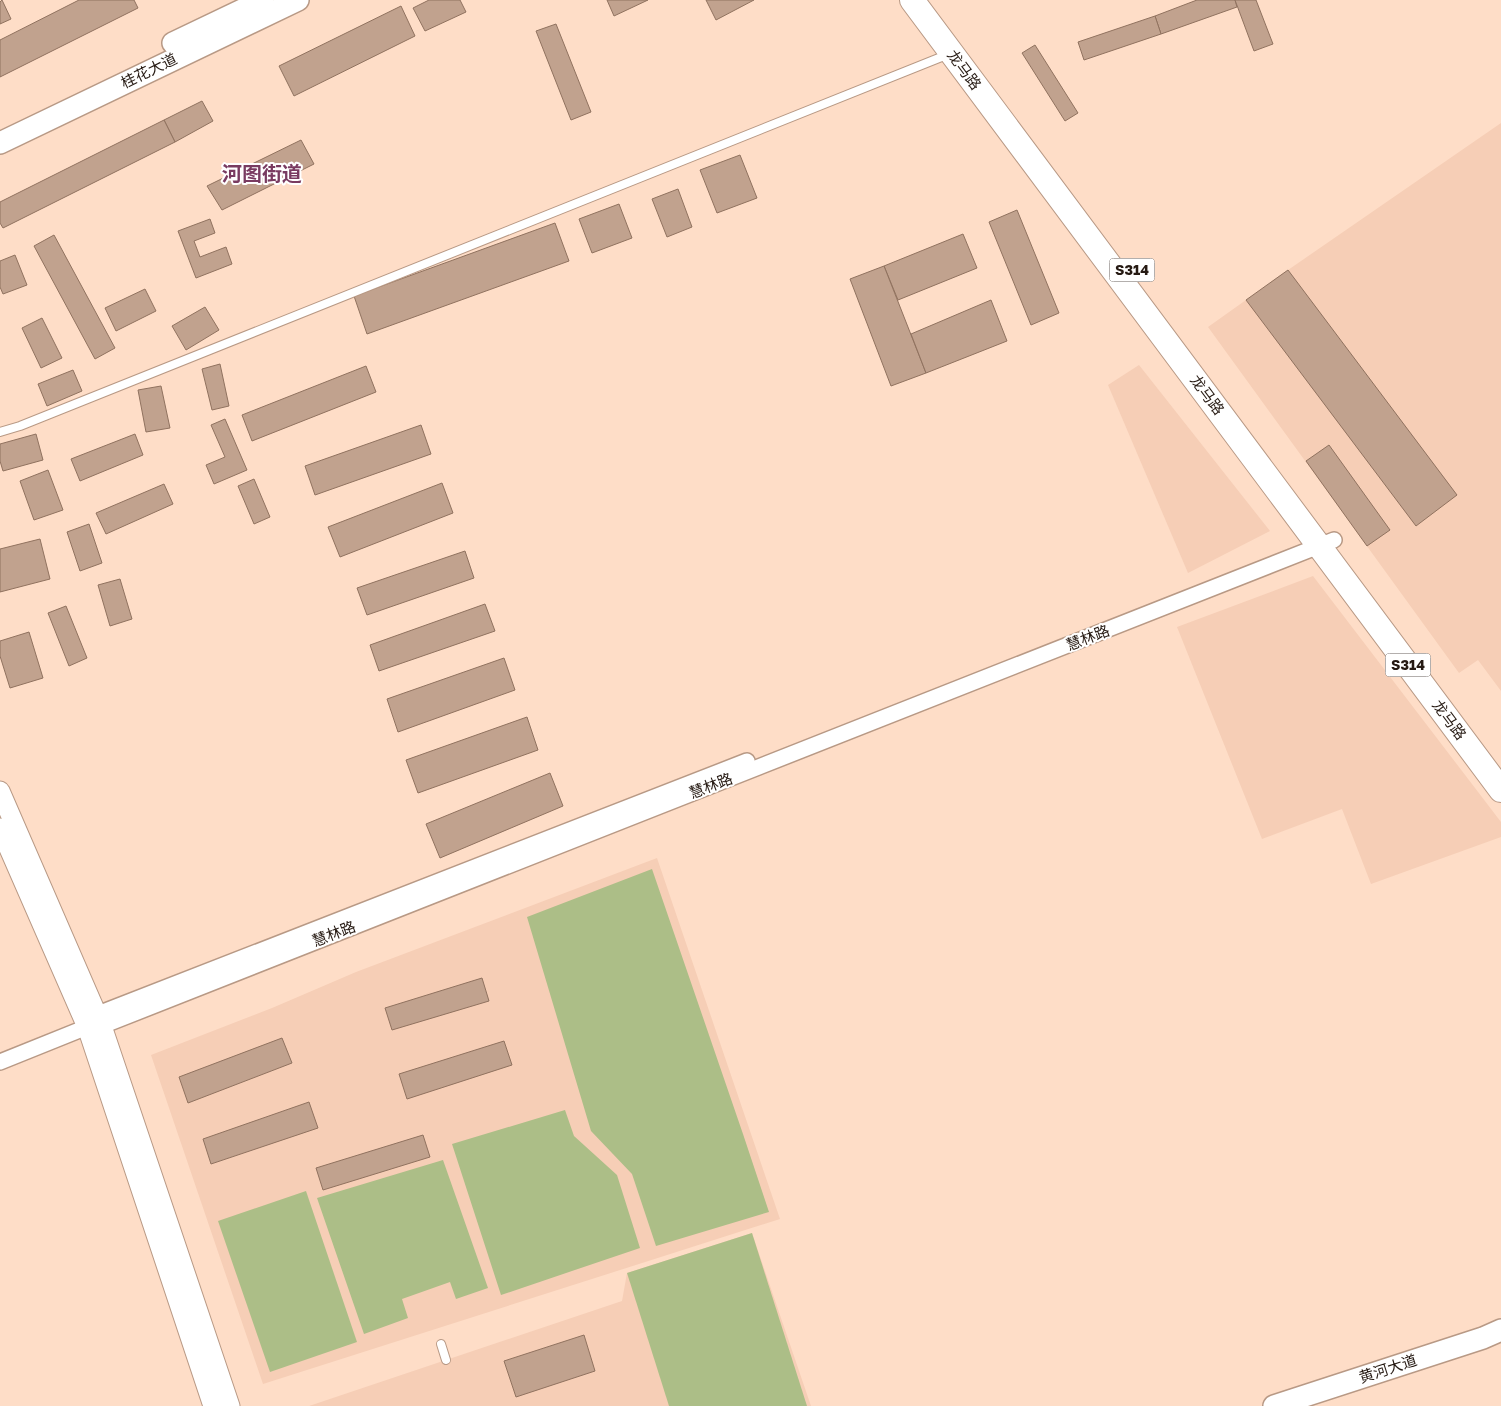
<svg xmlns="http://www.w3.org/2000/svg" width="1501" height="1406" viewBox="0 0 1501 1406" font-family="'Golos Text','Noto Sans SC',sans-serif">
  <rect width="100%" height="100%" fill="#feddc7"/>
  <g fill="#f6ceb6">
    <polygon points="1501,123 1501,691 1478,660 1459,673 1208,327 1288,270"/>
    <polygon points="1139,365 1270,531 1188,573 1108,385"/>
    <polygon points="1313,576 1501,822 1501,837 1371,884 1342,809 1262,839 1177,627"/>
    <polygon points="657,858 780,1219 263,1384 151,1055 272,1008 356,972"/>
    <polygon points="752,1233 811,1406 309,1406 622,1301 627,1273"/>
  </g>
  <g fill="#acbe87">
    <polygon points="652,869 743,1134 769,1212 656,1246 632,1174 591,1131 527,917"/>
    <polygon points="565,1110 574,1136 617,1175 640,1248 501,1295 452,1144"/>
    <polygon points="443,1160 488,1288 456,1299 450,1282 402,1299 408,1318 364,1334 317,1198"/>
    <polygon points="306,1191 357,1342 270,1372 218,1221"/>
    <polygon points="752,1233 807,1406 669,1406 627,1273"/>
  </g>
  <g fill="#c1a28e" stroke="#90725f">
    <polygon points="2,0 11,19 0,24 0,2"/>
    <polygon points="79,0 134,0 138,8 0,77 0,40"/>
    <polygon points="429,0 460,0 466,12 425,31 413,8"/>
    <polygon points="607,0 648,0 614,16"/>
    <polygon points="706,0 754,0 716,20"/>
    <polygon points="1197,0 1235,0 1237,7 1161,34 1155,16"/>
    <polygon points="1235,0 1256,0 1273,44 1254,51"/>
    <polygon points="401,6 415,36 294,96 279,66"/>
    <polygon points="1155,16 1161,34 1084,60 1078,42"/>
    <polygon points="556,24 591,112 571,120 536,31"/>
    <polygon points="1035,45 1078,113 1065,121 1022,53"/>
    <polygon points="202,101 213,121 175,142 164,120"/>
    <polygon points="164,120 175,142 3,228 0,223 0,202"/>
    <polygon points="301,140 314,164 222,210 207,186"/>
    <polygon points="740,155 757,198 717,213 700,170"/>
    <polygon points="678,189 692,227 667,237 652,199"/>
    <polygon points="619,204 632,238 592,253 579,219"/>
    <polygon points="1017,210 1059,313 1031,325 989,222"/>
    <polygon points="210,219 215,233 194,241 200,257 226,247 232,264 196,278 178,231"/>
    <polygon points="555,223 569,261 367,334 354,296"/>
    <polygon points="963,234 977,268 898,300 884,266"/>
    <polygon points="54,235 115,348 95,359 34,246"/>
    <polygon points="15,255 27,285 3,294 0,287 0,261"/>
    <polygon points="884,266 926,373 891,386 850,279"/>
    <polygon points="1288,270 1457,495 1416,526 1246,300"/>
    <polygon points="145,289 156,311 116,331 105,308"/>
    <polygon points="991,300 1007,341 926,373 911,334"/>
    <polygon points="205,307 219,330 186,350 172,326"/>
    <polygon points="42,318 62,358 41,368 22,328"/>
    <polygon points="220,364 229,406 212,410 202,369"/>
    <polygon points="366,366 376,392 252,441 242,415"/>
    <polygon points="73,370 82,391 47,406 38,384"/>
    <polygon points="161,386 170,428 146,432 138,390"/>
    <polygon points="225,419 247,470 214,484 206,465 225,457 211,425"/>
    <polygon points="421,425 431,454 315,495 305,466"/>
    <polygon points="36,434 43,460 3,471 0,461 0,444"/>
    <polygon points="135,434 143,455 80,481 71,459"/>
    <polygon points="1329,445 1390,530 1367,546 1306,461"/>
    <polygon points="48,470 63,510 34,520 20,481"/>
    <polygon points="254,479 270,517 254,524 238,486"/>
    <polygon points="442,483 453,513 340,557 328,527"/>
    <polygon points="164,484 173,504 106,534 96,513"/>
    <polygon points="89,524 102,563 80,571 67,532"/>
    <polygon points="40,539 50,579 0,592 0,549"/>
    <polygon points="465,551 474,578 367,615 357,588"/>
    <polygon points="120,579 132,619 110,626 98,585"/>
    <polygon points="485,604 495,631 379,671 370,645"/>
    <polygon points="66,606 87,658 69,666 48,613"/>
    <polygon points="29,632 43,678 10,688 0,656 0,641"/>
    <polygon points="504,658 515,690 398,732 387,699"/>
    <polygon points="527,717 538,750 418,793 406,760"/>
    <polygon points="550,773 563,806 440,858 426,824"/>
    <polygon points="482,978 489,1001 392,1030 385,1008"/>
    <polygon points="282,1038 292,1063 188,1103 179,1077"/>
    <polygon points="504,1041 512,1065 407,1099 399,1074"/>
    <polygon points="309,1102 318,1128 211,1164 203,1139"/>
    <polygon points="423,1135 430,1157 323,1190 316,1168"/>
    <polygon points="584,1335 595,1371 516,1397 504,1361"/>
  </g>
  <g fill="none" stroke-linecap="round" stroke-linejoin="round">
    <g stroke="#b89985" stroke-width="10">
      <g id="service">
        <polyline points="0,432 20,426 949,54"/>
        <polyline points="441,1344 446,1360"/>
      </g>
    </g>
    <g stroke="#b89985" stroke-width="18">
      <g id="minor">
        <polyline points="90,1023 98,1014 747,761"/>
        <polyline points="0,1062 87,1027 102,1026 1334,540"/>
      </g>
    </g>
    <g stroke="#b89985" stroke-width="21">
      <g id="tertiary">
        <polyline points="0,791 102,1026 230,1406"/>
        <polyline points="0,828 87,1027 213,1406"/>
      </g>
    </g>
    <g stroke="#b89985" stroke-width="24">
      <g id="secondary">
        <polyline points="173,43 263,0"/>
        <polyline points="0,143 298,0"/>
        <polyline points="1274,1406 1483,1338 1501,1330"/>
      </g>
    </g>
    <g stroke="#b89985" stroke-width="26">
      <polyline id="primary" points="912,0 1501,790"/>
    </g>
    <use href="#service" stroke="#fff" stroke-width="8"/>
    <use href="#minor" stroke="#fff" stroke-width="15"/>
    <use href="#tertiary" stroke="#fff" stroke-width="19"/>
    <use href="#secondary" stroke="#fff" stroke-width="21"/>
    <use href="#primary" stroke="#fff" stroke-width="24"/>
  </g>
  <g text-anchor="middle" stroke-width="4" stroke-linejoin="round" paint-order="stroke">
    <g fill="#fff" stroke="#675f5a" stroke-width="1">
      <rect x="1109.5" y="258.5" width="45" height="23" rx="4"/>
      <rect x="1385.5" y="653.5" width="45" height="23" rx="4"/>
    </g>
    <g font-size="14" font-weight="bold" fill="#261a13">
      <text x="1132" y="275">S314</text>
      <text x="1408" y="670">S314</text>
    </g>
    <g font-size="15" fill="#261a13" stroke="#fff">
      <text transform="translate(964 70) rotate(53)" y="5">龙马路</text>
      <text transform="translate(149 71) rotate(-26)" y="5">桂花大道</text>
      <text transform="translate(1207 395) rotate(53)" y="5">龙马路</text>
      <text transform="translate(1088 638) rotate(-21)" y="5">慧林路</text>
      <text transform="translate(1449 720) rotate(53)" y="5">龙马路</text>
      <text transform="translate(711 786) rotate(-21)" y="5">慧林路</text>
      <text transform="translate(334 934) rotate(-21)" y="5">慧林路</text>
      <text transform="translate(1388 1369) rotate(-18)" y="5">黄河大道</text>
    </g>
    <g font-size="20" font-weight="bold" fill="#793b61" stroke="#fff">
      <text x="262" y="181">河图街道</text>
    </g>
  </g>
</svg>
